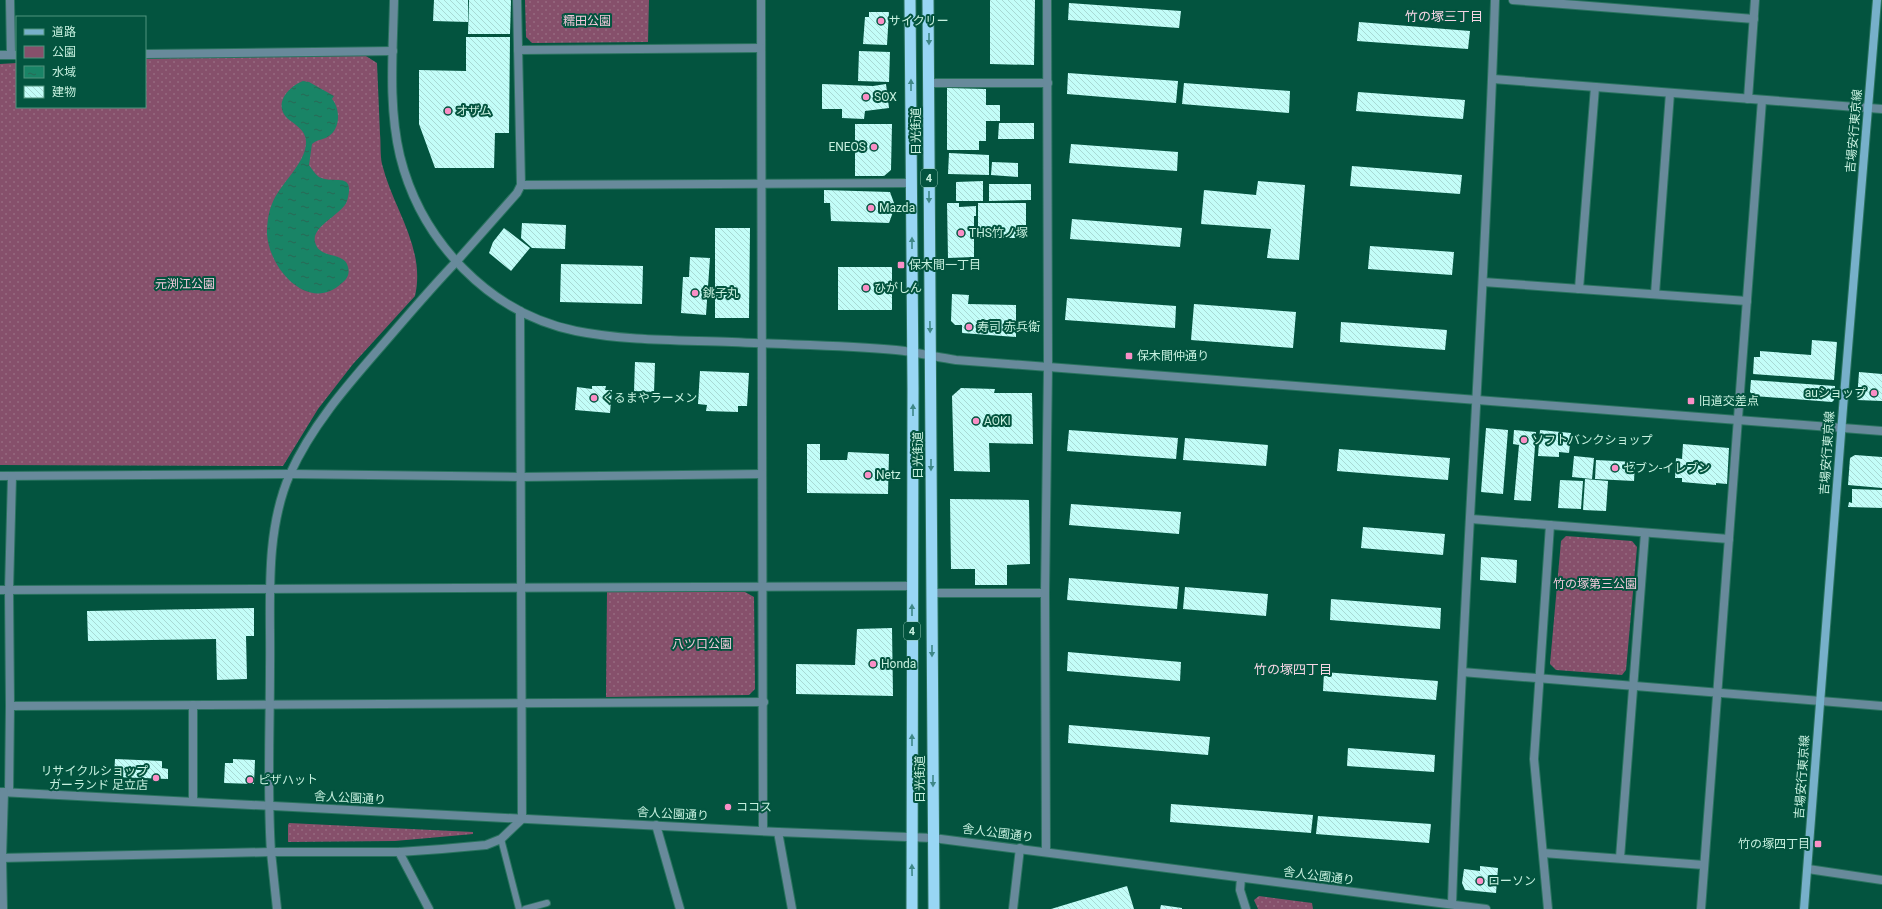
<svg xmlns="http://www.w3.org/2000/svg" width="1882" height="909" viewBox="0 0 1882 909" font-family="Roboto,'Noto Sans JP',sans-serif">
  <defs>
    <pattern id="green-dots" width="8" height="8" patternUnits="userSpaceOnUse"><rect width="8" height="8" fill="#86506b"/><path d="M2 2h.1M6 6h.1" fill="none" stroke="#966a80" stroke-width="1.8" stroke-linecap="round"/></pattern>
    <pattern id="water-ripples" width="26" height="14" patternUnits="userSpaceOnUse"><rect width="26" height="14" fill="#198466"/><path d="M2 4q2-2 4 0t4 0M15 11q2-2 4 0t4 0" fill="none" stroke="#296956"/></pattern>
    <pattern id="building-back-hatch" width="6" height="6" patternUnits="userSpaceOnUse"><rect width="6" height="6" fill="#c3fdf8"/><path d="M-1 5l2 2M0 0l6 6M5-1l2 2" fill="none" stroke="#a8d9d4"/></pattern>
  </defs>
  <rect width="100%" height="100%" fill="#03543f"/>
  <g fill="url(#green-dots)">
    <polygon points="525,0 649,0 648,42 532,43 526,37"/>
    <path d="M358 51 377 63C378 86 379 110 380 134 381 143 380 155 382 164 393 209 426 248 415 296L353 364 318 409 283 466 0 465V64L17 63V107H145V59Z"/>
    <polygon points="1566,536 1632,541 1637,547 1626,670 1622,675 1556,670 1550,664 1561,541"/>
    <polygon points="607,592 745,592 754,597 755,689 749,695 606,697"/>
    <polygon points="289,823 473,832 473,834 395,841 288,842 288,825"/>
    <polygon points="1259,896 1312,903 1313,909 1258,909 1254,900"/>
  </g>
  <path fill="url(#water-ripples)" d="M303 81 309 82 334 96 332 99C340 108 341 128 329 136 324 140 317 139 312 144L309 165C312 169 315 174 319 177 334 185 356 170 347 201 343 214 311 226 315 242 319 260 345 251 348 267 350 274 347 279 342 283 309 314 269 269 267 234 267 225 268 213 272 204 279 184 307 163 306 141 305 129 295 125 287 118 273 104 289 86 303 81Z"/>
  <g fill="url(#building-back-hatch)">
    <polygon points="434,0 468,0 468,22 433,21"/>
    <polygon points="469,0 511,0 510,34 468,34"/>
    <polygon points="990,0 1035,0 1034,65 990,64"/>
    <polygon points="1069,3 1181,11 1179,28 1068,20"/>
    <polygon points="869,12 889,12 887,45 863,44 865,17 869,17"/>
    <polygon points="1359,22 1470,31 1468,49 1357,41"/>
    <polygon points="466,37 510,37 509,133 495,133 494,168 435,168 419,124 419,70 466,71"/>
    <polygon points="859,51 890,52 889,82 858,81"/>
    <polygon points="1068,73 1178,81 1176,103 1067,94"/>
    <polygon points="1184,83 1290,91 1289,113 1182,104"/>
    <polygon points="822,84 873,86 886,84 889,108 865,111 864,119 842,118 842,109 822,109"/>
    <polygon points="947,88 986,89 986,105 1000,105 1000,121 986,121 986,141 979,141 979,150 947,150"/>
    <polygon points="1358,92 1465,100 1463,119 1356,111"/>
    <polygon points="999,123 1034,123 1034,139 998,139"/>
    <polygon points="855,124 892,124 891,170 884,176 855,176"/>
    <polygon points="1071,144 1178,152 1177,171 1069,163"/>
    <polygon points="949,153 989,155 989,175 948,174"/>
    <polygon points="992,162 1018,163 1018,177 991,175"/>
    <polygon points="1352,166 1462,175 1460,194 1350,186"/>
    <polygon points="983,181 983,201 956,201 956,182"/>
    <polygon points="1258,181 1305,185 1299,260 1267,258 1271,229 1201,224 1204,190 1256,195"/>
    <polygon points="989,184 1031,184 1031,200 989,201"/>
    <polygon points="824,190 890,192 894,203 893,212 889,223 831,221 830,203 824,203"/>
    <polygon points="947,203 959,203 959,207 976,206 976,216 974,216 974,257 948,258"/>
    <rect x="978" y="203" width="48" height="35"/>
    <polygon points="1072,219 1182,228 1180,247 1070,239"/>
    <polygon points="522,223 566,225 565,249 532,248 521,238"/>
    <polygon points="504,228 530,248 511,271 489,253 493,242"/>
    <polygon points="715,228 750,228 749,318 715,318"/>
    <polygon points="1370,246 1454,252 1452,275 1368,269"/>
    <polygon points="690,257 710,258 706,315 681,313 683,277 689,277"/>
    <polygon points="561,264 643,266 642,304 560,302"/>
    <rect x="838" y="267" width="54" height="43"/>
    <polygon points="952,294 969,295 968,304 1016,305 1016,337 962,333 962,325 955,325 951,321"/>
    <polygon points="1067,298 1176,306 1175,328 1065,320"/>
    <polygon points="1194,304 1296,312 1293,348 1191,340"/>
    <polygon points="1341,322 1447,330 1445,350 1340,342"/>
    <polygon points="1812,340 1837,342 1834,380 1753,374 1754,357 1760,357 1760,351 1811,355"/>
    <polygon points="635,362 655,363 654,392 634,391"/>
    <polygon points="700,371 749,373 747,406 738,406 738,412 706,411 707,405 698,404"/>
    <polygon points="1859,372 1882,374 1882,401 1857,400"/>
    <polygon points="1751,380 1835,386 1834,400 1832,402 1754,396 1750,392"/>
    <polygon points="592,386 606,386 605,390 612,390 610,413 575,410 577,387 592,389"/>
    <polygon points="961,388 995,389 994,393 1032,393 1033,444 989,443 990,472 954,471 952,396"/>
    <polygon points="1486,428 1508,430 1503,494 1481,492"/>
    <polygon points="1069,430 1178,438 1176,459 1067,451"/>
    <polygon points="1514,430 1536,432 1531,501 1514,500 1519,445 1513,444"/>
    <polygon points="1540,430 1571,433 1569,453 1559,452 1559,457 1538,456"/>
    <polygon points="1185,438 1268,445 1266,466 1183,460"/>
    <polygon points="807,444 820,444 820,460 847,460 848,452 889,454 888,494 807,493"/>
    <polygon points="1683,444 1729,448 1727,484 1716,483 1716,485 1682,482 1682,478 1675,478 1676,458 1682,459"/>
    <polygon points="1339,449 1450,458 1448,480 1337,471"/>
    <polygon points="1855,455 1882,457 1882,488 1848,485 1850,458"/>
    <polygon points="1574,456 1594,458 1592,479 1572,477"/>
    <polygon points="1596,460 1635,462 1634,481 1595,479"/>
    <polygon points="1585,479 1608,481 1606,511 1583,510"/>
    <polygon points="1560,480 1583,481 1581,509 1558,508"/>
    <polygon points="1852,489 1882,490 1882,508 1848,507 1849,502 1852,503"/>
    <polygon points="950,499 1029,500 1030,564 1007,565 1007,585 975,585 975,569 951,569"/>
    <polygon points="1071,504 1181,512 1179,534 1069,525"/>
    <polygon points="1363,527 1445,534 1443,555 1361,548"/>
    <polygon points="1481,557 1517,560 1516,583 1480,580"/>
    <polygon points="1069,578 1179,587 1177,609 1067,600"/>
    <polygon points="1185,587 1268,594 1266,616 1183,609"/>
    <polygon points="1331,599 1441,608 1440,629 1330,620"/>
    <polygon points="254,608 254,636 246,636 247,679 217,680 216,639 88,641 87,611"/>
    <polygon points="892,628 893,696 796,694 796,664 855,665 857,629"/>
    <polygon points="1068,652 1181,662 1180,681 1067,671"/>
    <polygon points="1324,672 1438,681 1436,700 1323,691"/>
    <polygon points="1069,725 1210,737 1208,755 1068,743"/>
    <polygon points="1348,748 1435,755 1434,772 1347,766"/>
    <polygon points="115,759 162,761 162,768 168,769 168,779 114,777"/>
    <polygon points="233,759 255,760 254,784 224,783 225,763 233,763"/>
    <polygon points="1171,804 1313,815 1311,833 1170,822"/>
    <polygon points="1318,816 1431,824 1429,843 1316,834"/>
    <polygon points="1480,866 1498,868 1496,893 1465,890 1462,883 1464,869 1480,871"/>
    <polygon points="1127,886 1134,909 1051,909"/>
    <polygon points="1161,905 1182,908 1182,909 1160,909"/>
  </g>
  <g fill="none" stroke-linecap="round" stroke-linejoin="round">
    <g stroke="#2a735f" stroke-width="8">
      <g id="service">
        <polyline points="501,839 519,909"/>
        <polyline points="525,909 547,903"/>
      </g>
    </g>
    <g stroke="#2a735f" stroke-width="10">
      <g id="minor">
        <polyline points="10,0 11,55"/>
        <path d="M761 0C761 277 764 554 763 830"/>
        <polyline points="1513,0 1754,19"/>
        <polyline points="518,50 761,48"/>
        <polyline points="145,54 393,51"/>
        <polyline points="0,55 17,55"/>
        <polyline points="1493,79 1882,109"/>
        <polyline points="929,83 1048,83"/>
        <polyline points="1748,99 1755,0"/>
        <polyline points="521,185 912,183"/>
        <polyline points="456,262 517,193 521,185 517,0"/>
        <polyline points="1483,282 1747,301"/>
        <polyline points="1579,289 1595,87"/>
        <polyline points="1655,294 1670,93"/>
        <polyline points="0,476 290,474 521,477 762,474"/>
        <polyline points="1471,519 1729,539"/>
        <polyline points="0,590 912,586"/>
        <polyline points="932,593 1045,593"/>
        <polyline points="1462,672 1882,706"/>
        <polyline points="10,706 764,702"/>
        <polyline points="9,792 10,706 9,590 12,476"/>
        <polyline points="193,801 193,705"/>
        <polyline points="656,825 680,909"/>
        <polyline points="778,832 792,909"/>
        <polyline points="399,852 429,909"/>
        <polyline points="1046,852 1045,593 1048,367 1047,0"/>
        <polyline points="1543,853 1704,865"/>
        <polyline points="0,858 271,852 399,852 442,849 486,845 501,839 522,819 520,311"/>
        <polyline points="1620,858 1645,533"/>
        <polyline points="1808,869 1882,880"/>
        <polyline points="1241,878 1240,890 1246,909"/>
        <polyline points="1013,909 1020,848"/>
        <polyline points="1548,909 1534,759 1550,525"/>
        <polyline points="1701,909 1762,100"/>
      </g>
    </g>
    <g stroke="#2a735f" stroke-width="10">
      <g id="tertiary">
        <path d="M394 0C393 51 388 106 400 156 421 241 489 313 576 331 626 341 680 340 732 342 787 345 842 345 896 350 916 352 936 357 956 360L1882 431"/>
        <polyline points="0,792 778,832 933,838 1486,909"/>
        <path d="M1452 904C1462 603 1485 302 1495 0"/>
        <polyline points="3,909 2,857 4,792"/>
        <path d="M277 909C275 890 273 871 271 852 267 791 270 729 270 667 271 604 264 533 290 474 311 427 345 388 378 350 404 320 429 290 456 262"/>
      </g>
    </g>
    <g stroke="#2a735f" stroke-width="10">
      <polyline id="secondary" points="1804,909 1843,408 1877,0"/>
    </g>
    <g stroke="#2a735f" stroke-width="13">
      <g id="trunk">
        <polyline points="910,0 913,388 912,909"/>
        <polyline points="928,0 934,909"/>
      </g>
    </g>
    <use href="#service" stroke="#688a9b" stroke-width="6"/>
    <use href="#minor" stroke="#688a9b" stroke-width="8"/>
    <use href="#tertiary" stroke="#688a9b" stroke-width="8"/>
    <use href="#secondary" stroke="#77b0ca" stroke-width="8"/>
    <use href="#trunk" stroke="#98d6f4" stroke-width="11"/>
  </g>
  <defs><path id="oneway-solid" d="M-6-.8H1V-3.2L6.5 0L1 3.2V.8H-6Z"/></defs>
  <g fill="#3f8887">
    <use href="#oneway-solid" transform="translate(929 39) rotate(90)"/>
    <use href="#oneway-solid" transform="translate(911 85) rotate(-90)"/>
    <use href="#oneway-solid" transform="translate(929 197) rotate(90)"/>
    <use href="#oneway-solid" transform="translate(912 243) rotate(-90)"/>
    <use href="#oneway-solid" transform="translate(930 327) rotate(89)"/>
    <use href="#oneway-solid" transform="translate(913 410) rotate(-90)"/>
    <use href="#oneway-solid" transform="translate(931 465) rotate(90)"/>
    <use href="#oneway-solid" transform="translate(912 610) rotate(-90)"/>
    <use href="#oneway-solid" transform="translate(932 651) rotate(90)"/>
    <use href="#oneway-solid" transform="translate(912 740) rotate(-90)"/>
    <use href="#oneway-solid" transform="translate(933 781) rotate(90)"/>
    <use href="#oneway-solid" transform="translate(912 870) rotate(-91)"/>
  </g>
  <g fill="#fa8fc6" stroke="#03543f" stroke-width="1.5">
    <circle cx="881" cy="21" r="4"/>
    <circle cx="866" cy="97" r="4"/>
    <circle cx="448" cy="111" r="4"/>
    <circle cx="874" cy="147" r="4"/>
    <circle cx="871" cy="208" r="4"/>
    <circle cx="961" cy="233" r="4"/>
    <rect x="897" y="261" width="8" height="8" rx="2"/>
    <circle cx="866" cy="288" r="4"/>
    <circle cx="695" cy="293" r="4"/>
    <circle cx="969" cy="327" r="4"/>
    <rect x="1125" y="352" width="8" height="8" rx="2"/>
    <circle cx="1874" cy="393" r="4"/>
    <circle cx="594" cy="398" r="4"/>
    <rect x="1687" y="397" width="8" height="8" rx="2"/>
    <circle cx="976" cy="421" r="4"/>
    <circle cx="1524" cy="440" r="4"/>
    <circle cx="1615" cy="468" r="4"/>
    <circle cx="868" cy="475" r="4"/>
    <circle cx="873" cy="664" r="4"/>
    <circle cx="156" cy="778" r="4"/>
    <circle cx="250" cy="780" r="4"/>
    <circle cx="728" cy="807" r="4"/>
    <rect x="1814" y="840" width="8" height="8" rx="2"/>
    <circle cx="1480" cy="881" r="4"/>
  </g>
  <g text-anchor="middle" stroke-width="4" stroke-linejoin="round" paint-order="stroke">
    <g fill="#03543f" stroke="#8cc2b0" stroke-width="1">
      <rect x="921" y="169" width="16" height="18" rx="3"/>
      <rect x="904" y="622" width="16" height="18" rx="3"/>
    </g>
    <g font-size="11" font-weight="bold" fill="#c7f1e0">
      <text x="929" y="182">4</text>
      <text x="912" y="635">4</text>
    </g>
    <g font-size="12" fill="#f3c9dc" stroke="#03543f">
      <text x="587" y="25">糯田公園</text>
      <text x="185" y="288">元渕江公園</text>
      <text x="1595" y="588">竹の塚第三公園</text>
      <text x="702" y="648">八ツ口公園</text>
    </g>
    <g font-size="12" fill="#c7f1e0" stroke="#03543f" text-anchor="start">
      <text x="889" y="25">サイクリー</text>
      <text x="874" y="101">SOX</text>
      <text x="456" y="115">オザム</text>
      <text x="866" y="151" text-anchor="end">ENEOS</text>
      <text x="879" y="212">Mazda</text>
      <text x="969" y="237">THS竹ノ塚</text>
      <text x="909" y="269">保木間一丁目</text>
      <text x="874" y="292">ひがしん</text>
      <text x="703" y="297">銚子丸</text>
      <text x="977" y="331">寿司 赤兵衛</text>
      <text x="1137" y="360">保木間仲通り</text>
      <text x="1866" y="397" text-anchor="end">auショップ</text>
      <text x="602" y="402">くるまやラーメン</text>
      <text x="1699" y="405">旧道交差点</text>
      <text x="984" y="425">AOKI</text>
      <text x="1532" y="444">ソフトバンクショップ</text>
      <text x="1623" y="472">セブン-イレブン</text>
      <text x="876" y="479">Netz</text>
      <text x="881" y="668">Honda</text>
      <text x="148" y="775" text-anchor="end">リサイクルショップ<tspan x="148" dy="14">ガーランド 足立店</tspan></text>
      <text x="258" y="784">ピザハット</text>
      <text x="736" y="811">ココス</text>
      <text x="1810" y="848" text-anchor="end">竹の塚四丁目</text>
      <text x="1488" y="885">ローソン</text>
    </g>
    <g font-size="12" fill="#c7f1e0" stroke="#03543f">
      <text transform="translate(916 131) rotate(-90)" y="4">日光街道</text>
      <text transform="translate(1854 131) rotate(-85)" y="4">吉場安行東京線</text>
      <text transform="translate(1827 453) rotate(-86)" y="4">吉場安行東京線</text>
      <text transform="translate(918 455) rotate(-90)" y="4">日光街道</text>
      <text transform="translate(1802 777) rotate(-86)" y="4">吉場安行東京線</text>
      <text transform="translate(920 779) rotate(-90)" y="4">日光街道</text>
      <text transform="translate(350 798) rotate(3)" y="4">舎人公園通り</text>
      <text transform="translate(673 814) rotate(3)" y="4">舎人公園通り</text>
      <text transform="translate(998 833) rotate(7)" y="4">舎人公園通り</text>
      <text transform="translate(1319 876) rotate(7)" y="4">舎人公園通り</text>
    </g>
    <g font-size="13" fill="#f5d5e4" stroke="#03543f">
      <text x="1444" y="21">竹の塚三丁目</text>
      <text x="1293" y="674">竹の塚四丁目</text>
    </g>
  </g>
  <rect x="16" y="16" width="130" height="92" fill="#03543f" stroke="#51937f"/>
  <rect x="24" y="29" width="20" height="6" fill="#77b0ca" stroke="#51937f"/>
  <text x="52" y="36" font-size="12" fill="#c7f1e0">道路</text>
  <rect x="24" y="46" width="20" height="12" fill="#86506b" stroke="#51937f"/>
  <text x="52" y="56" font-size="12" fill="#c7f1e0">公園</text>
  <rect x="24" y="66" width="20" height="12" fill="url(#water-ripples)" stroke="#51937f"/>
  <text x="52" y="76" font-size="12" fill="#c7f1e0">水域</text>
  <rect x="24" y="86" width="20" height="12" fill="url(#building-back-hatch)" stroke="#51937f"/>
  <text x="52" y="96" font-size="12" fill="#c7f1e0">建物</text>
</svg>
